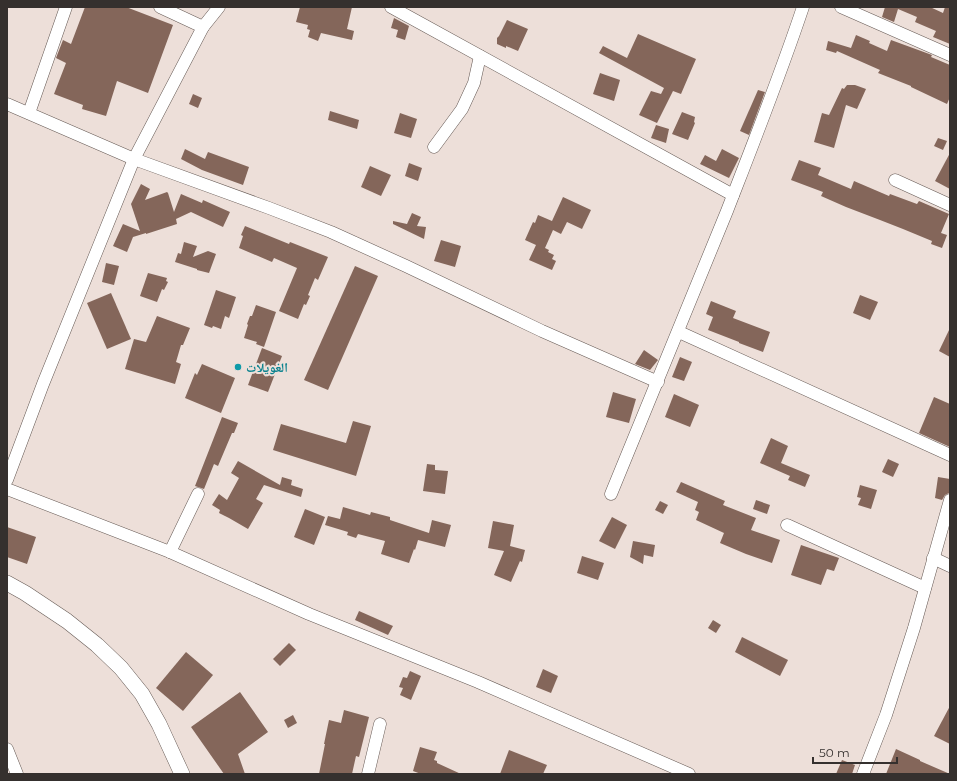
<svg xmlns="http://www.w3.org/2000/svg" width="957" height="781" viewBox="0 0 957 781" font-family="Montserrat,'Noto Naskh Arabic',sans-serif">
  <rect width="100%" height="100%" fill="#eddfd9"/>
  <g fill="#84665a">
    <polygon points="85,7 126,7 173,25 148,93 117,81 106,116 82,109 83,105 54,94 66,63 56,58 63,40 71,44"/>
    <polygon points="300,7 352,7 347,29 354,31 352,40 321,33 318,41 308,37 310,30 307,29 308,25 296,22"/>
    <polygon points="885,7 930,7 943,13 945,7 950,7 950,44 933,37 936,31 915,22 917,17 898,9 894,22 882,17"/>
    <polygon points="394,18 409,26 405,40 396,37 398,30 391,28"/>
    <polygon points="507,20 528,29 518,51 506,46 506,48 497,44 497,38 499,36"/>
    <polygon points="638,34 696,59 681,94 673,91 657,123 639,115 651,91 661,94 664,88 599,53 603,46 627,58"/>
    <polygon points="856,35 870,41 869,43 887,51 891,40 932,55 931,57 950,65 950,97 947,104 911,87 911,86 878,73 880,70 837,51 836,53 826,50 828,41 851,48"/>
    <polygon points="600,73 620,80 614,101 593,94"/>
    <polygon points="847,85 855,85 866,89 857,109 846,105 834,148 814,142 822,113 829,115 842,88 844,89"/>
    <polygon points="758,90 765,92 749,135 740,131"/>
    <polygon points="193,94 202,98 198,108 189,104"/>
    <polygon points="330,111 359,120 357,129 328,120"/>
    <polygon points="682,112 695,117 694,122 695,123 688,140 672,134"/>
    <polygon points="400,113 417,119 411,138 394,133"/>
    <polygon points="656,125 669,129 666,143 651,138"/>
    <polygon points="938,138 947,141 943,150 934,146"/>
    <polygon points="185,149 205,159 208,152 249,167 243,185 202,170 181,159"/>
    <polygon points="722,149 739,158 729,178 700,164 705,155 716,161"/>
    <polygon points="950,153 950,189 935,181"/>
    <polygon points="799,160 821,168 818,175 851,189 854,181 889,196 890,194 917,204 919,201 949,214 941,233 947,235 942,248 931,244 932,241 903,229 880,220 846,207 821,196 823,192 791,180"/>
    <polygon points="409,163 422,168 418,181 405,176"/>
    <polygon points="370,166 391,175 381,196 361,187"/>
    <polygon points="141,184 150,189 145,200 167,192 168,193 174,212 181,194 202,203 203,200 230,212 223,227 191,212 176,219 177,224 146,234 146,233 133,237 127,252 113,246 123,224 140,231 131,204"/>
    <polygon points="563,197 591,210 582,229 567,222 561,234 553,230 545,248 549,250 548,252 554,255 552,259 556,261 552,270 529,260 536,245 525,240 533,222 535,223 538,215 552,221"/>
    <polygon points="412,213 421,217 417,226 426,227 424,239 393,224 393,221 407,224"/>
    <polygon points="245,226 289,244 290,242 328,257 318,280 315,278 308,295 310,296 306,305 304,304 298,319 279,311 297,268 274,258 272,262 239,248 243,236 241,235"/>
    <polygon points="441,240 461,246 455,267 434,261"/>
    <polygon points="184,242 197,246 193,257 208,251 216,254 209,273 197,270 197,269 175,262 178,253 181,254"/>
    <polygon points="106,263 119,266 114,285 102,282"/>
    <polygon points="355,266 378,276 328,390 304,380"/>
    <polygon points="148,273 167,278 166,281 168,282 164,290 162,289 157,302 140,296"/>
    <polygon points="216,290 236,297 229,318 225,316 221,329 213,326 212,328 204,325"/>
    <polygon points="111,293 131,339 107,349 87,303"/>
    <polygon points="860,295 878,302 870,320 853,313"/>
    <polygon points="711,301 736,311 733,318 770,332 763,352 739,343 739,342 708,330 713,317 706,314"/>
    <polygon points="256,305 276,312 264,347 256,344 257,342 244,338 248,325 247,324 250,316 252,316"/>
    <polygon points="157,316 190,328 183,345 181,345 176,362 181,364 175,384 125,369 134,339 146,342"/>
    <polygon points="950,328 950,357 939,351"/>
    <polygon points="262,348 282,356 268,392 248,385"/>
    <polygon points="644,350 658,360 650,370 635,364"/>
    <polygon points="680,357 692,362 684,381 672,377"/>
    <polygon points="202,364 235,378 221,413 185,398 195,373 197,375"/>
    <polygon points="613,392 636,399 629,423 606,417"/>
    <polygon points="674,394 699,405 690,427 665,417"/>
    <polygon points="934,397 950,404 950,447 919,433"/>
    <polygon points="222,417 238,423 234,433 232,433 218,466 214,464 204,489 195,486"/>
    <polygon points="353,421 371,426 356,476 273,450 281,424 346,443"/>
    <polygon points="771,438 788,446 781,463 810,475 805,487 788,480 790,476 760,463"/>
    <polygon points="888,459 899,464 893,477 882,472"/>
    <polygon points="238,461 280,485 282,477 292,480 291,485 303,489 301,497 264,485 256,499 263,503 248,529 229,518 219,513 220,510 212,505 219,494 227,500 239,478 231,473"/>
    <polygon points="427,464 435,465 435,470 448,471 445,494 423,491"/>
    <polygon points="938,477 950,479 949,493 945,495 942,500 935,498"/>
    <polygon points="681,482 725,501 723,505 756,518 751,530 780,540 772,563 746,554 720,543 724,533 696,520 699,512 695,510 698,502 676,492"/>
    <polygon points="860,485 877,490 871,509 858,505 861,498 857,497"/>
    <polygon points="756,500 770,505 767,514 753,509"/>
    <polygon points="660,501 668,505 663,514 655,510"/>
    <polygon points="343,507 370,515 371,512 390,517 390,520 429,533 432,520 451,525 445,547 418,540 415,550 414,549 409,563 381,554 385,541 358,534 356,538 347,535 348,532 325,525 328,516 340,519"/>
    <polygon points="305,509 325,517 314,545 294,537"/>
    <polygon points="612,517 627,525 615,549 599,541"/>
    <polygon points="493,521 514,525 510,546 525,550 522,562 520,561 511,582 494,575 504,551 488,548"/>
    <polygon points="7,527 36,537 27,564 7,557"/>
    <polygon points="633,541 655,545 653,557 644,555 643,564 630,557"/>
    <polygon points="801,545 839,558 834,571 827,569 821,585 791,575"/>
    <polygon points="582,556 604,563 598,580 577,573"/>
    <polygon points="359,611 393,626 388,635 355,620"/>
    <polygon points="713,620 721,625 716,633 708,628"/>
    <polygon points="742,637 788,660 780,676 735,652"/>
    <polygon points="289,643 296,650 280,666 273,659"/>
    <polygon points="186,652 213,675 183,711 156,688"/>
    <polygon points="543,669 558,676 551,693 536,687"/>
    <polygon points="410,671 421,676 411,700 400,695 403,688 399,687 403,677 407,678"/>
    <polygon points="240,692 268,732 238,754 245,774 224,774 191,727"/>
    <polygon points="950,706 950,744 934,736"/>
    <polygon points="344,710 369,717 359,757 356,756 352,774 319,774 325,744 324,744 329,720 341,723"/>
    <polygon points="293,715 297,723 288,728 284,720"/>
    <polygon points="420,747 437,752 434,760 437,761 437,763 461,774 421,774 413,771"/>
    <polygon points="896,749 920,760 920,761 950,774 886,774"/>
    <polygon points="509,750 547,765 543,774 500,774"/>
    <polygon points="842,760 855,765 852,774 836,774"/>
  </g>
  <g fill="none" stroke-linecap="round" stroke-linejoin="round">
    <g stroke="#665a55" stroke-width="13">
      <g id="minor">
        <polyline points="160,7 203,27"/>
        <polyline points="391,7 733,195"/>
        <polyline points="841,7 950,55"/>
        <polyline points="7,104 134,159 269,208 331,232 406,266 542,331 658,382"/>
        <polyline points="29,113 66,7"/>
        <polyline points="434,147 462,109 474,83 480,56"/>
        <polyline points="895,180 950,205"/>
        <polyline points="679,332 950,455"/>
        <polyline points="7,480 43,384 134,159 203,27 219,7"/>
        <polyline points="7,489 170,552 309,614 478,682 689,774"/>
        <path d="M611 494C650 400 689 306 727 211 753 144 780 76 803 7"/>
        <polyline points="787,525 925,588"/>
        <polyline points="170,552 198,494"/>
        <polyline points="933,558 950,566"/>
        <polyline points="7,749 17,774"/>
        <polyline points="368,774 380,724"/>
        <polyline points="863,774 886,715 914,628 950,500"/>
      </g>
    </g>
    <g stroke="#665a55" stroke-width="16">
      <polyline id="tertiary" points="7,583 25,593 67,621 97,645 121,668 142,694 159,724 182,774"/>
    </g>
    <use href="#minor" stroke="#fff" stroke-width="12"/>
    <use href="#tertiary" stroke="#fff" stroke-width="15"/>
  </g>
  <circle fill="#0f9aa8" stroke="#eddfd9" stroke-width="1.5" cx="238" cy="367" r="4"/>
  <g text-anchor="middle" stroke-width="4" stroke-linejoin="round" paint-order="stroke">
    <g font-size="13" font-weight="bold" fill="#0d838f" stroke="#eddfd9" text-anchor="start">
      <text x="246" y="372">الغويلات</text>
    </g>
  </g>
  <rect width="957" height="781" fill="none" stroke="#35302e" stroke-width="16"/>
  <path d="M813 757v6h84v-6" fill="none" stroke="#35302e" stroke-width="2"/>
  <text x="819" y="757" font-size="12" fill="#35302e" stroke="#eddfd9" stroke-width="3" paint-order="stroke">50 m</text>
</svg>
